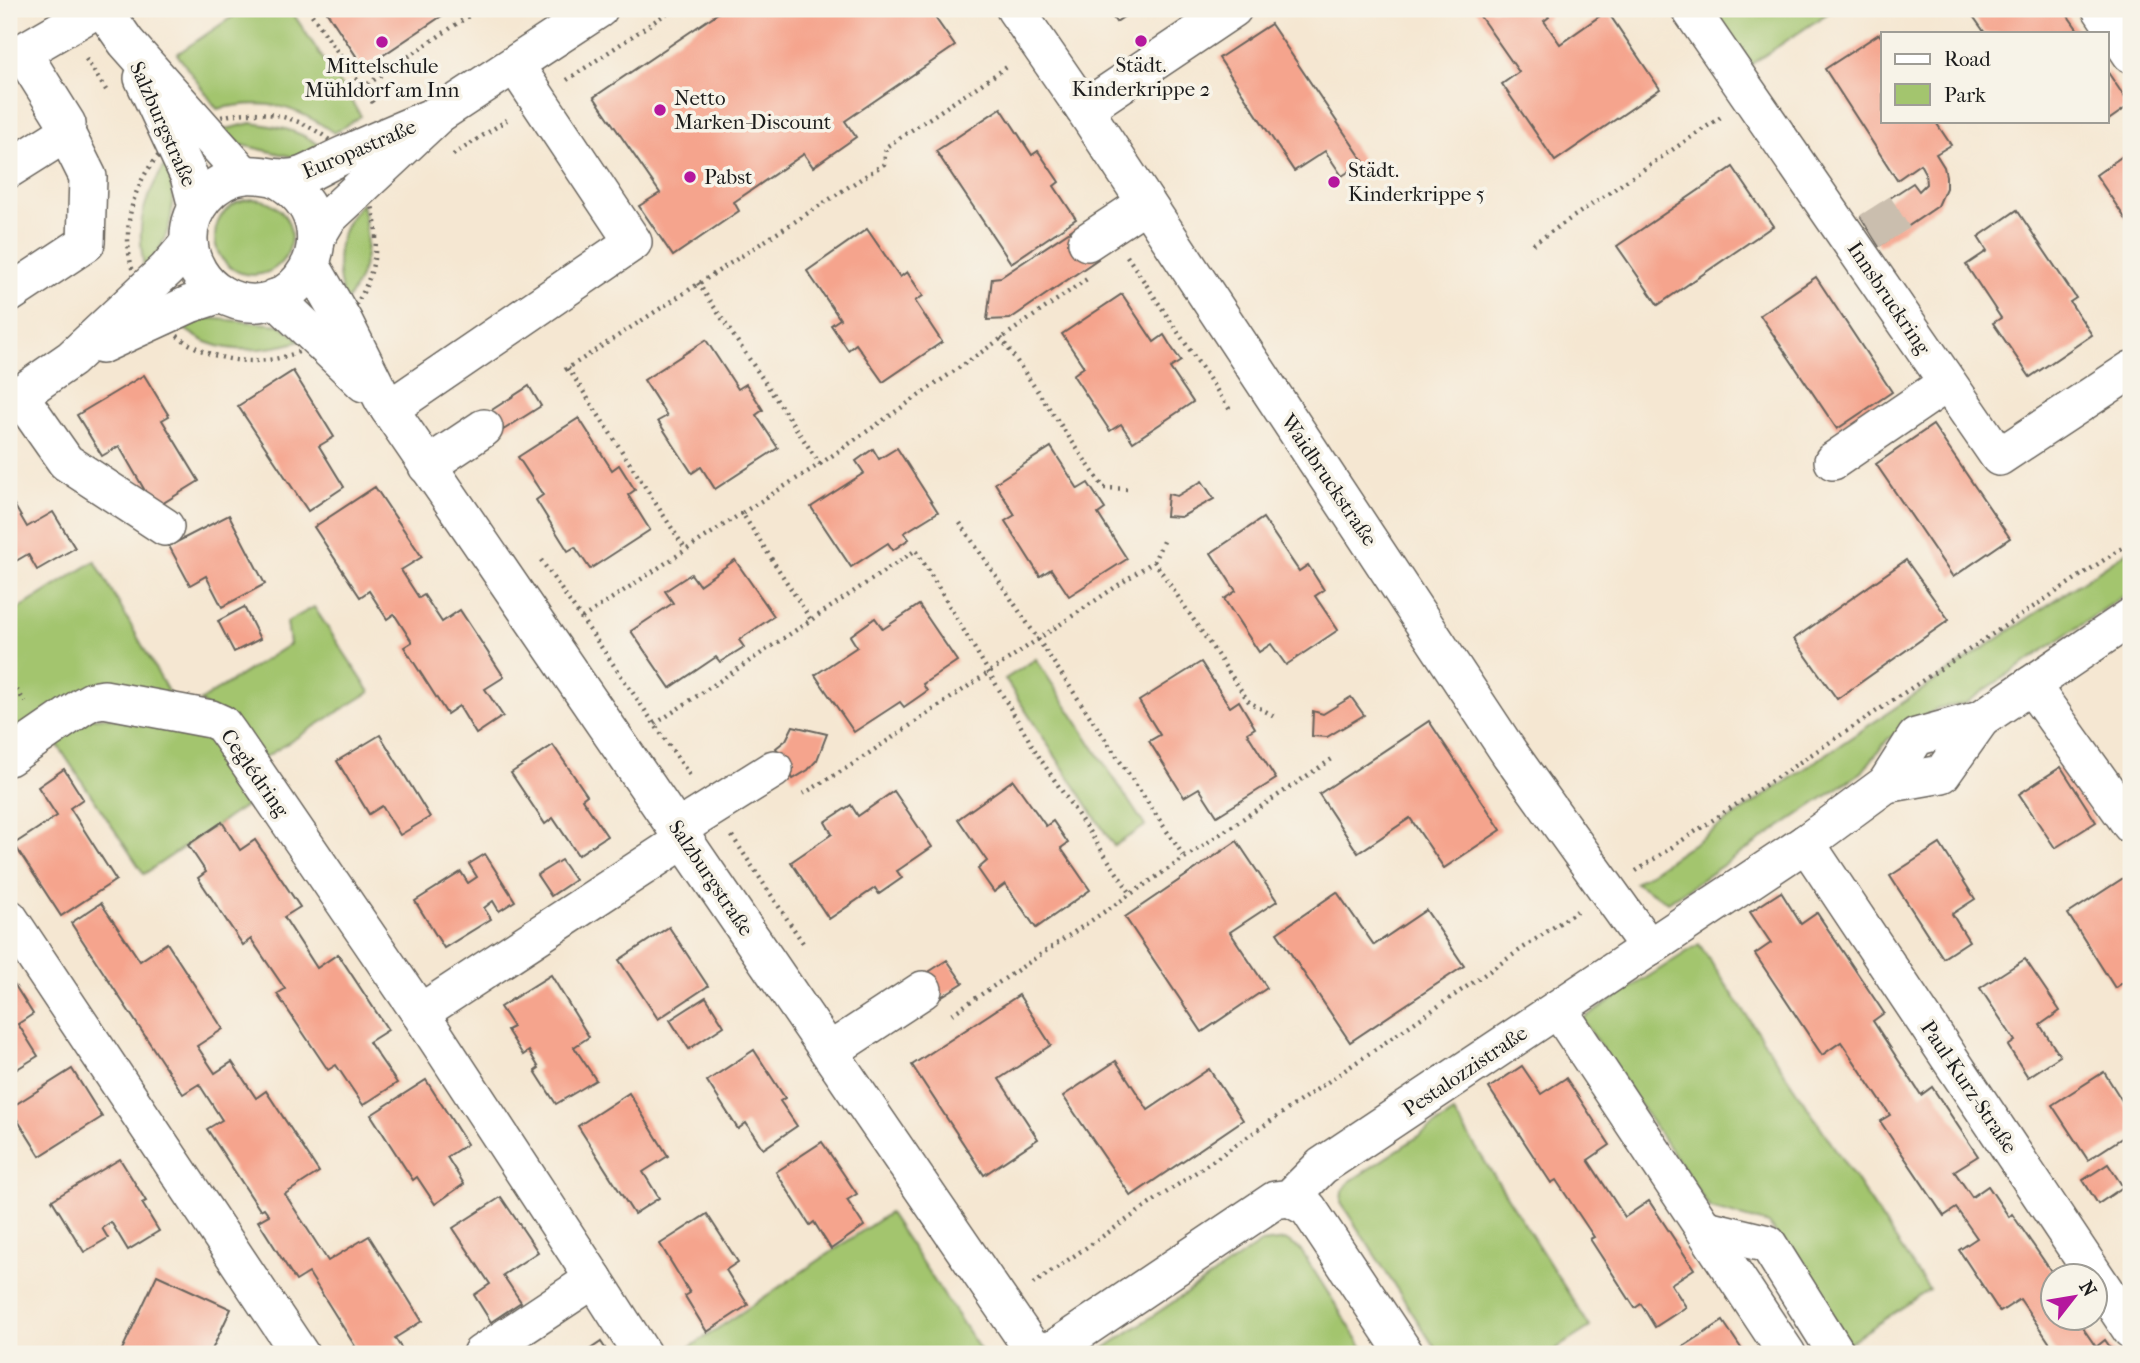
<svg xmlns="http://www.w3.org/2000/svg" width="2140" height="1363" viewBox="0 0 2140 1363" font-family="'IM FELL French Canon',serif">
  <rect width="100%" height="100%" fill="#f7f3e8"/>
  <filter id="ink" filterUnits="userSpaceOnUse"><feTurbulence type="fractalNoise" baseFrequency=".0143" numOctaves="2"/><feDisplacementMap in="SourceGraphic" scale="14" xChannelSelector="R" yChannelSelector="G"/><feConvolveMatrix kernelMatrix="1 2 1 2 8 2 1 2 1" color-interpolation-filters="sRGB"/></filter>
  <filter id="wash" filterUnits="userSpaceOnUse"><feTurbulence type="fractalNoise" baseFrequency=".00686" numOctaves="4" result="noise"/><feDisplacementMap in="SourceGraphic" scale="28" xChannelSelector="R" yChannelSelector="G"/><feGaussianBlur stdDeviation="1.57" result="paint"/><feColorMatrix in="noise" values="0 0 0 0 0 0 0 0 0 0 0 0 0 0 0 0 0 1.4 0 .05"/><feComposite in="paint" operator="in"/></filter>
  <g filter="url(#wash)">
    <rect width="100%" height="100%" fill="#f5e7d2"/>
    <g fill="#a3c56e" stroke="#607045" stroke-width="2">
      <path d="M244 9H290L361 116 334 133C295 105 264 98 217 109L177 54Z"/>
      <polygon points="1706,9 1834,9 1744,69"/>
      <path d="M251 123C283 127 302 131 328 151L306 160 242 145 222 130Z"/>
      <path d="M168 160C176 209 175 230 145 272 135 224 142 201 168 160Z"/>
      <circle cx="253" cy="237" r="38"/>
      <path d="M362 203C370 242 370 270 345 303 334 266 334 232 362 203Z"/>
      <path d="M208 318 280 325 301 341C273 349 237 354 209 343 199 340 190 332 181 327Z"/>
      <polygon points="2131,549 2131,591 1964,704 1938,708 1888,739 1862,772 1668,902 1635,883"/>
      <polygon points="95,561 170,695 9,736 9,615"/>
      <polygon points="314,607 370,692 262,759 200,701 290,644 287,622"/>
      <polygon points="1036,659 1145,826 1114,846 1005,679"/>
      <polygon points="103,717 203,733 212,739 251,802 144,874 55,741 92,718"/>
      <polygon points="1699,944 1929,1290 1848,1343 1769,1224 1710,1208 1582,1019"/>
      <polygon points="1454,1113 1590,1327 1548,1354 1439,1354 1341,1203 1342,1191 1349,1182"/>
      <polygon points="889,1213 983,1354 680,1354"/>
      <polygon points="1285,1240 1300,1249 1367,1354 1096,1354 1261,1243"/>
    </g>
    <g id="blocks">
      <g fill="#f5a48d">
        <polygon points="325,9 452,9 364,68"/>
        <polygon points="724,9 929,9 955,46 845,121 856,137 813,167 804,154 734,202 739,211 673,256 639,206 660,193 594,97"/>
        <polygon points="1107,9 1135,9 1116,22"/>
        <polygon points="1475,9 1543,9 1549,17 1544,21 1560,44 1607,11 1660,89 1555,161 1502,84 1519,72"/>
        <polygon points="1968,9 2063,9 2080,33 1985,33"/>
        <polygon points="1271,24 1364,162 1342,176 1325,151 1294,171 1219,58"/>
        <polygon points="1879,34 1883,40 1883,121 1935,121 1951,145 1936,154 1944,167 1946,176 1946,188 1938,206 1879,246 1861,217 1913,183 1919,191 1926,184 1925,173 1920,164 1897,180 1825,69"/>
        <polygon points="2107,71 2130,105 2107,121"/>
        <polygon points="1001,108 1032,155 1038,151 1059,182 1054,186 1076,219 1011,263 936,151"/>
        <polygon points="2131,150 2131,227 2096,175"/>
        <polygon points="1733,167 1773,226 1658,305 1617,246"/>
        <polygon points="2017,210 2076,298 2070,302 2092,335 2030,377 1993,323 2001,318 1966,265 1987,251 1978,237"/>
        <polygon points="1076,227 1098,259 1010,319 987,320 992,278 1001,277"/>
        <polygon points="867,229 900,277 907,272 923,296 915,301 942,342 883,382 856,344 848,350 831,325 840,319 807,271"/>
        <polygon points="1816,277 1892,392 1837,429 1760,315"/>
        <polygon points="1122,294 1154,342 1164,335 1172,348 1181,361 1170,368 1193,402 1133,442 1121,424 1110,431 1073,375 1084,367 1062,334"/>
        <polygon points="706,340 738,389 746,384 754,396 763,410 756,415 778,448 715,489 701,467 692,473 658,421 667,416 644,380"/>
        <polygon points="293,371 334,437 319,446 344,487 308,511 238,406"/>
        <polygon points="144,375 169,416 162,420 199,481 155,508 119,446 102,456 77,415"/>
        <polygon points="529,386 541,406 497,434 484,415"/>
        <polygon points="579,418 612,470 619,465 635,490 628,495 650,530 590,569 575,547 568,551 536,500 543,495 518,457"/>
        <polygon points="1933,425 2010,538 1953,577 1876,464"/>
        <polygon points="1051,447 1078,489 1088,483 1105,509 1098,514 1127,559 1069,596 1051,569 1040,576 1005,521 1015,515 995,483"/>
        <polygon points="897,448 938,512 904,533 909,539 893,550 888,543 851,567 811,507 864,473 856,461 873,449 879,459"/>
        <polygon points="1202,481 1214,499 1181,517 1166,516 1168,494 1177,496"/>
        <polygon points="375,487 422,557 401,570 419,598 424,595 442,622 460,610 504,677 485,689 503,716 476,734 459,706 447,714 404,647 412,642 394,614 387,619 369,591 360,597 314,527"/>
        <polygon points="9,496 27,527 53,512 75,548 37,570 28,554 9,565"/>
        <polygon points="229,515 265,584 222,607 206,576 190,585 169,546"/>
        <polygon points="1263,518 1299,571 1308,565 1324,590 1315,596 1338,630 1286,665 1271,644 1259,652 1224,599 1236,591 1211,553"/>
        <polygon points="735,560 774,616 739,640 744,647 720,662 716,657 670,688 631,631 673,603 665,591 691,574 699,585"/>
        <polygon points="1906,560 1949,620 1837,699 1794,639"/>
        <polygon points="919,605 957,661 923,684 927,691 904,707 900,702 854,732 815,675 857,647 850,636 875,618 883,629"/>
        <polygon points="244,607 260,639 234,652 218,621"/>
        <polygon points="1201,662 1230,707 1239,701 1255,728 1247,733 1276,779 1217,816 1199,788 1184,797 1149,741 1160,735 1139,701"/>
        <polygon points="1351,697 1364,715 1327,737 1312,736 1313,711 1323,714"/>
        <polygon points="1429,721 1501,830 1444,868 1410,818 1358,853 1319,794"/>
        <polygon points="793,726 827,734 817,760 808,770 793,779 776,748 786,740"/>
        <polygon points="380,735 430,817 400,835 382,806 369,814 337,761"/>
        <polygon points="553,745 587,795 582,799 607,836 578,855 553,818 545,824 511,773"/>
        <polygon points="2061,767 2096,822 2055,848 2019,794"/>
        <polygon points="64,769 83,799 70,808 116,880 61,916 14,844 57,816 38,787"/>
        <polygon points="1013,780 1046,826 1053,821 1068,843 1061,848 1090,890 1036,928 1005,884 994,892 978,869 987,861 958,819"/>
        <polygon points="894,791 932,847 897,871 902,878 879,894 875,888 829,919 791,862 832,834 825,822 851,805 858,816"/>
        <polygon points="222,822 240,850 255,840 300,907 284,917 317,968 338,954 388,1030 369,1042 397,1083 363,1105 336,1065 328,1070 277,994 285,989 251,939 243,945 198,878 206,872 188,845"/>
        <polygon points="1237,841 1277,901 1230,932 1267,988 1202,1032 1125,917"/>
        <polygon points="1940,844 1975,899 1952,914 1969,941 1943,958 1890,876"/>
        <polygon points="485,854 515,901 499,911 493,901 484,908 491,919 444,948 415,901 461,872 468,883 477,877 469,864"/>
        <polygon points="561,860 575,880 551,896 537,875"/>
        <polygon points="2125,877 2131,887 2131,977 2115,988 2068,914"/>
        <polygon points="1337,892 1374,945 1426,910 1464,966 1350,1042 1277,933"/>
        <polygon points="1781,892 1801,924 1817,913 1884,1013 1873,1021 1921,1095 1932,1087 1978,1156 1954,1171 1972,1197 1988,1186 2009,1217 2012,1214 2053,1274 2050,1278 2052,1282 2052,1318 2076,1318 2096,1347 2105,1340 2115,1354 2057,1354 2020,1299 2000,1312 1959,1250 1977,1238 1956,1208 1944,1216 1880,1121 1890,1115 1841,1042 1822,1055 1755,954 1771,943 1750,912"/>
        <polygon points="101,903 140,961 167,943 223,1029 197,1046 215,1073 232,1062 256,1098 266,1091 319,1172 285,1194 328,1261 369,1236 422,1321 395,1338 405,1354 360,1354 309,1273 296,1281 258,1221 269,1215 264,1208 260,1210 207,1129 222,1120 199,1084 183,1094 71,923"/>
        <polygon points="669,927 708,986 658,1019 619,960"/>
        <polygon points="2025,959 2060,1011 2040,1025 2060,1056 2028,1077 2008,1046 2015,1041 1980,988"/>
        <polygon points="947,960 963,983 939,998 924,975"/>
        <polygon points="551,975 589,1037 574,1047 596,1080 556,1104 535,1071 539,1068 529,1051 523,1055 507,1030 513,1027 500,1007"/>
        <polygon points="9,976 33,1014 18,1024 38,1056 9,1074"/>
        <polygon points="1019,995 1051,1045 999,1079 1038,1139 984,1175 912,1065"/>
        <polygon points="706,997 724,1026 689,1049 670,1020"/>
        <polygon points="754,1050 785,1098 780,1101 797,1126 763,1149 746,1123 738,1129 707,1081"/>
        <polygon points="1116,1061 1148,1110 1209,1069 1243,1120 1131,1196 1063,1096"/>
        <polygon points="1522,1066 1541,1094 1566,1078 1610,1145 1588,1160 1625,1217 1649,1201 1694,1269 1671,1284 1686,1307 1655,1327 1641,1304 1635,1308 1590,1239 1594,1237 1556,1180 1551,1183 1489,1088"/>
        <polygon points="72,1069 102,1117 40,1156 10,1108"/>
        <polygon points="2104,1072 2131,1115 2131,1132 2088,1160 2052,1105"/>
        <polygon points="426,1080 467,1144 447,1157 464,1184 435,1204 417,1177 413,1180 371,1115"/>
        <polygon points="629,1093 668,1156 643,1172 659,1198 634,1214 578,1126"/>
        <polygon points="822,1142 857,1194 847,1200 864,1226 831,1249 814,1222 810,1225 776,1172"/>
        <polygon points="120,1159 146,1201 142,1203 159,1231 128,1250 111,1222 102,1228 108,1238 84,1252 52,1200"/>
        <polygon points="2108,1164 2123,1187 2098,1204 2083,1180"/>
        <polygon points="501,1197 538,1252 503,1275 521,1302 491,1322 474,1295 490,1284 453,1228"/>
        <polygon points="707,1214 738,1262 726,1270 748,1305 707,1332 685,1296 690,1293 660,1244"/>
        <polygon points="157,1275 231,1309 210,1354 120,1354"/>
        <polygon points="1723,1321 1745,1354 1672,1354"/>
        <polygon points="601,1342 609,1354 583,1354"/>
      </g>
    </g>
  </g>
  <g filter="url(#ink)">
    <use href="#blocks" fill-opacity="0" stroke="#68635c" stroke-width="2"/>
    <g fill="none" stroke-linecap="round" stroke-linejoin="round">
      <polyline stroke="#cabeae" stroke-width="37" stroke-dasharray="37 18" stroke-linecap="butt" points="1870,231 1900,212"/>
      <g stroke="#68635c" stroke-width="40">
        <g id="minor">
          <polyline points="103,9 126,42 244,175"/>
          <polyline points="1015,9 1084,109 1510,754 1649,948"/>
          <polyline points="1690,9 1999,457 2131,370"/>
          <polyline points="2101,9 2131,54"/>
          <polyline points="9,60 97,9"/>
          <polyline points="143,78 189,176 197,207"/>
          <polyline points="1084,109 1233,9"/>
          <polyline points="9,169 66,133 67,124 22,52"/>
          <path d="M277 179C361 227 292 335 221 294 203 284 190 262 189 242 187 209 213 179 245 175 266 173 282 183 303 175 318 169 331 160 346 154 377 140 408 127 439 114"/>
          <polyline points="316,238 328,218 439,114 599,9"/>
          <polyline points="1087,242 1146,203"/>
          <polyline points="311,265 344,322 383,400 1031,1347 1043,1351"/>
          <polyline points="9,294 86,243 88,177 66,133"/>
          <polyline points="275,298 364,383"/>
          <polyline points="101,345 190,304 221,294"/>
          <polyline points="19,395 66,462 165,527"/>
          <polyline points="9,402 71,359 167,269 189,243"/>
          <polyline points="389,409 633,242 515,65"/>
          <polyline points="1833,461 1947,383"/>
          <polyline points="427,466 484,428"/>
          <polyline points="2031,685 2131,825"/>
          <polyline points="9,757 83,706 92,701 104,699 211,719 222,724 230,735 420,1013 594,1279 481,1354"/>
          <polyline points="1886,784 1942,774 1981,719"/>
          <polyline points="678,829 774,769"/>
          <polyline points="1806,843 2131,1330"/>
          <polyline points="9,918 300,1354"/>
          <polyline points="1558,1009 1787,1354"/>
          <polyline points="420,1013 685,839"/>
          <polyline points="830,1051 923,990"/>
          <polyline points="1290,1198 1308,1208 1405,1354"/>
          <polyline points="1706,1229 1768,1244 1837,1354"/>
          <polyline points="594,1279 642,1354"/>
          <polyline points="1043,1351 1054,1349 1275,1200 1290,1198 1322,1166 1806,843 1886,784 1916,737 1981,719 2131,617"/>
        </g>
      </g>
      <g stroke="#68635c" stroke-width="4.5" stroke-dasharray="2 5" stroke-linecap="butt">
        <polyline points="308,9 373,103"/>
        <polyline points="86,59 108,93"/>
        <polyline points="567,80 673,9"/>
        <polyline points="362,88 479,9"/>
        <circle cx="252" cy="237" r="124"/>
        <polyline points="453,155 507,120"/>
        <polyline points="1533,244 1721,117"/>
        <polyline points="1127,256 1230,410"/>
        <polyline points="698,283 820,464 742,513 811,620"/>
        <polyline points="1001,338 1104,488 1130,489"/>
        <polyline points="568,368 686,550"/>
        <polyline points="565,370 884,164 886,147 1010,65"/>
        <polyline points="820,464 1087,279"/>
        <polyline points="960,523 1185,858"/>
        <polyline points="541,560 691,777"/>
        <polyline points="1154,561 1249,702 1274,716"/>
        <polyline points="582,618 742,513"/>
        <polyline points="9,678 25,702"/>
        <polyline points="655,724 916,550 1041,760 1131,894"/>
        <polyline points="803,794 850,766 1154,561 1165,537"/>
        <polyline points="732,836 805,946"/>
        <polyline points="1636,871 2131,542"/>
        <polyline points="952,1014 1335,757"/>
        <polyline points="1033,1284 1577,911"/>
      </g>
      <use href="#minor" stroke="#fff" stroke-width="37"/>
    </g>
  </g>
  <g fill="#b5179e" stroke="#f7f3e8" stroke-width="2.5">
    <circle cx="1141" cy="41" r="7"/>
    <circle cx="382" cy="42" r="7"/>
    <circle cx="660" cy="110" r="7"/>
    <circle cx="690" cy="177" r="7"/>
    <circle cx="1334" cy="182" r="7"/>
  </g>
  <g text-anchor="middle" stroke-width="7" stroke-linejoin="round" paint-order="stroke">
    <g font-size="21" fill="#1c1c1c" stroke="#f7f3e8" text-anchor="start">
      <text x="1141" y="72" text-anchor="middle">Städt.<tspan x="1141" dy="24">Kinderkrippe 2</tspan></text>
      <text x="382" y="73" text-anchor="middle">Mittelschule<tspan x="382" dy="24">Mühldorf am Inn</tspan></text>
      <text x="674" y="105">Netto<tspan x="674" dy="24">Marken-Discount</tspan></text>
      <text x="1348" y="177">Städt.<tspan x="1348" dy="24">Kinderkrippe 5</tspan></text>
      <text x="704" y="184">Pabst</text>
    </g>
    <g font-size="21" fill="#1c1c1c" stroke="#f7f3e8">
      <text transform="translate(163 124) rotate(66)" y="7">Salzburgstraße</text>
      <text transform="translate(359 149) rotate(-23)" y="7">Europastraße</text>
      <text transform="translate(1889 298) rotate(56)" y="7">Innsbruckring</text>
      <text transform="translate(1329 480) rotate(56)" y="7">Waidbruckstraße</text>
      <text transform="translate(255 773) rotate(55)" y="7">Ceglédring</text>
      <text transform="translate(711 878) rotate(56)" y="7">Salzburgstraße</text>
      <text transform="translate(1465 1071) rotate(-34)" y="7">Pestalozzistraße</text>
      <text transform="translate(1969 1087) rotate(56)" y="7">Paul-Kurz-Straße</text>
    </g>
  </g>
  <rect width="2140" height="1363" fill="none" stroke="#f7f3e8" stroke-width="35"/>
  <rect x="1881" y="32" width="228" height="91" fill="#f7f3e8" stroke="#9f9d96" stroke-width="2"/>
  <rect x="1895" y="54" width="35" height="10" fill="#ffffff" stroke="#9f9d96" stroke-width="2"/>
  <text x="1944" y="66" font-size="21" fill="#1c1c1c">Road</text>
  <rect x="1895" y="84" width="35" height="21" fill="#a3c56e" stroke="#9f9d96" stroke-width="2"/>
  <text x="1944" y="102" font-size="21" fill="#1c1c1c">Park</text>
  <g transform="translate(2074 1297) rotate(59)"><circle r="33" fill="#f7f3e8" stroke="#9f9d96" stroke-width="2"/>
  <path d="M0-5L12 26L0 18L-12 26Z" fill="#b5179e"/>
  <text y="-10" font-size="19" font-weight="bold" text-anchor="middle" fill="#1c1c1c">N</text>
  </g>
</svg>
